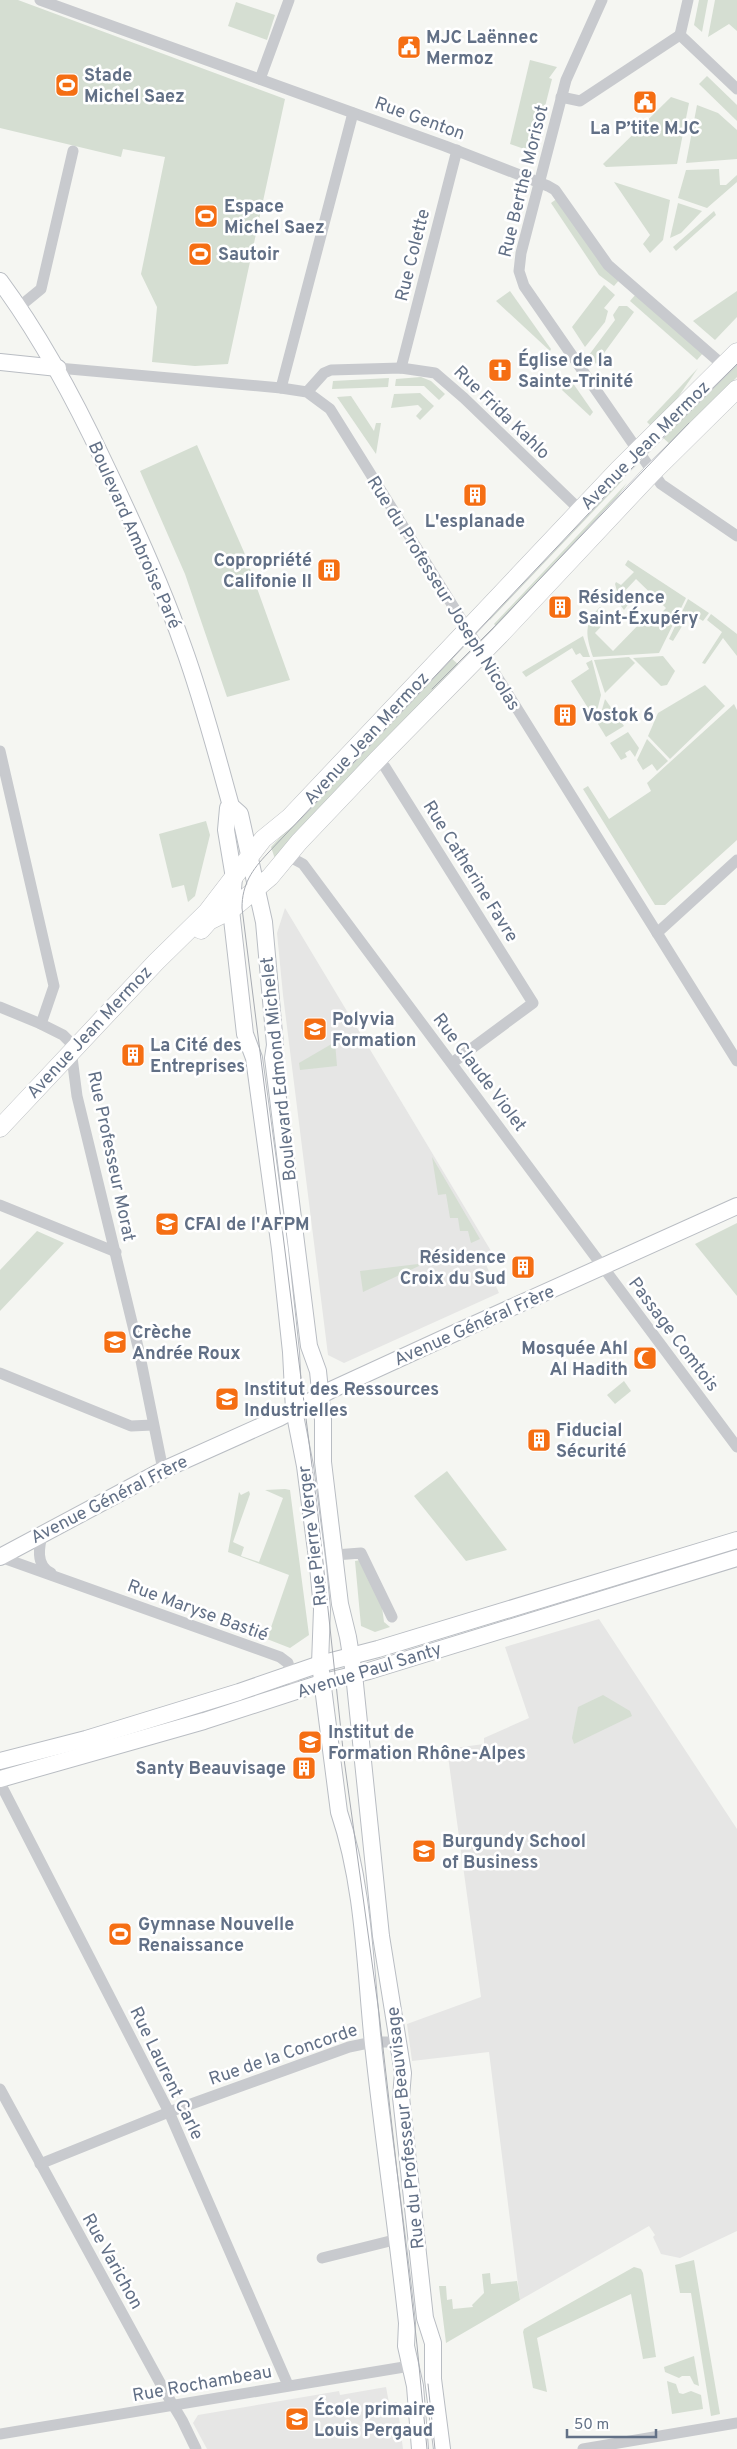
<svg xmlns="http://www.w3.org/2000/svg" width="737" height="2449" viewBox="0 0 737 2449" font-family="Overpass,sans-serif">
  <rect width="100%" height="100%" fill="#f5f6f2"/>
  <g fill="#e6e6e5">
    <polygon points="285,908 491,1251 482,1256 499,1293 344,1363 328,1355 283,995 277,933"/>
    <polygon points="599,1619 737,1829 737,2231 680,2258 661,2254 653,2237 655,2235 649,2226 520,2300 489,2052 412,2061 407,2024 481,1997 447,1749 484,1744 484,1738 529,1718 505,1647"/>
    <polygon points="386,2387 389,2403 397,2402 403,2449 207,2449 193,2423 198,2415 339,2391 340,2395"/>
  </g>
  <g fill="#d5ded2">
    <polygon points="0,0 18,0 285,99 228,364 195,366 152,362 157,307 141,274 165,157 123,149 121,157 0,128"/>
    <polygon points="699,0 708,0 702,32 694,25"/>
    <polygon points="715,0 737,0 737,31 729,24 708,37"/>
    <polygon points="236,2 275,15 267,40 228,26"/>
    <polygon points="530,60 557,67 549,78 552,79 536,142 533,141 530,151 510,144"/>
    <polygon points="707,76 737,105 737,121 699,84"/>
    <polygon points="671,97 689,103 677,164 606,167 603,164"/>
    <polygon points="697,105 718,113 737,130 737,159 686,163"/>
    <polygon points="719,169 720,185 726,185 737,175 737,182 707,208 678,198 686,170"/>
    <polygon points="614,182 670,200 663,240 650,253 643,244 650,235"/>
    <polygon points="558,198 620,279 614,286 599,275 551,203"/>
    <polygon points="678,203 702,211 681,233 670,238"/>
    <polygon points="714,211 716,215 676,251 673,247"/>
    <polygon points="604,285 615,295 604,308 608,311 605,322 585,347 572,327"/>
    <polygon points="510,291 551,349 550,351 496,301"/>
    <polygon points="737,291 737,317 715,340 693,321"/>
    <polygon points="636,294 703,353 697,360 630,301"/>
    <polygon points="619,306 627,306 634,312 596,364 589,355 615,320 613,315"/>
    <polygon points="737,361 737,377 671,445 661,436"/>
    <polygon points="698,368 670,409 651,426 647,422"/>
    <polygon points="421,377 431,381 445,394 439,400 424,386 395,386 396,379"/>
    <polygon points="389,378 388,387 332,389 333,381"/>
    <polygon points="570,379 593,412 590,416 562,390"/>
    <polygon points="420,393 434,406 420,420 416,416 422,409 418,405 391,408 394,394"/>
    <polygon points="351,396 374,431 376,423 381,423 376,454 337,397"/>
    <polygon points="197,445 244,552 290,680 227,697 185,574 140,471"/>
    <polygon points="620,477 623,480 490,620 489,619"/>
    <polygon points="627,483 615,500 497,627 494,624"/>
    <path d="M628 560 686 598 659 653 593 657C586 636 583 623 600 607L612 615 595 633 613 651 646 617 652 623 666 608 636 579 622 594 630 602 624 610 621 606 615 584 616 582 621 585 634 572 625 565Z"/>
    <polygon points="688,599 709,613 703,621 690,613 673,641 669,639"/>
    <polygon points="711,614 737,634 737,656 723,638 705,664 702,663 722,632 707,620"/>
    <polygon points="583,636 590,657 583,657 580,653 576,655 572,648 526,677 522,672"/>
    <polygon points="663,656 675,671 667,685 661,686 633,658"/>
    <polygon points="450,657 460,666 276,862 271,847"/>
    <polygon points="629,657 635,663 605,693 594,660"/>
    <polygon points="592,660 601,695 595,719 571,681 589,669 586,663"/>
    <polygon points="705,685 725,706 670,759 648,736 658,713"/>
    <polygon points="605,699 624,726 606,737 598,724"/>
    <polygon points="734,704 737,710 737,840 665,905 655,905 583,789 588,786 609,819 651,791 647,783"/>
    <polygon points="628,732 639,748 635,757 630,750 625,753 627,757 621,760 610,743"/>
    <polygon points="647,739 668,761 657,771 652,764 643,770 637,760"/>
    <polygon points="206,821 210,835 195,896 188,902 184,885 172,888 159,834"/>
    <polygon points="335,1042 337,1066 300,1070 299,1063"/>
    <polygon points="432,1157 480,1239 471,1243 468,1231 460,1231 458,1218 450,1218 446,1194 438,1195"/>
    <polygon points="737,1223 737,1296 695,1244"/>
    <polygon points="37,1231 64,1243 0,1311 0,1270"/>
    <polygon points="418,1264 419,1266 363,1292 360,1271"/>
    <polygon points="624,1381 631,1391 615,1404 607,1395"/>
    <polygon points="447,1471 507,1550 466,1561 414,1496"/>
    <polygon points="285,1489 290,1490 309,1635 290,1648 267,1639 289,1575 228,1552 239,1492 241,1495 249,1491 250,1494 233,1542 244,1547 241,1556 259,1562 283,1498 265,1490"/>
    <polygon points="361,1560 382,1607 384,1622 390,1627 375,1632 361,1626 355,1561"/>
    <polygon points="603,1695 630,1711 632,1716 574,1744 572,1738 578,1707"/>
    <polygon points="694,2260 720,2414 711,2416 691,2293 680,2293 675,2265"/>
    <polygon points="634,2267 641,2269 643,2273 656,2357 643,2359 631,2294 537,2338 547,2392 533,2388 523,2332 524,2329"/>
    <polygon points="490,2273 491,2284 517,2281 520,2300 446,2343 439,2286 446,2286 447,2300 452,2299 453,2309 473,2307 472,2305 484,2293 482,2274"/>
    <polygon points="694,2356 699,2386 694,2384 690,2376 682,2376 679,2378 665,2372 664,2367"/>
    <polygon points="667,2381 676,2384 679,2393 683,2394 691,2391 701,2395 703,2409 672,2414"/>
  </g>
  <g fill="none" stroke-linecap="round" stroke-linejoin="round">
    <g stroke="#b9bdc3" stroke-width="18">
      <g id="secondary">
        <path d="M0 281C42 338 74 398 104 462 133 522 161 583 183 646 202 698 216 752 231 806L240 814 264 922 275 1045 273 1058 309 1346 318 1371 323 1420V1462L340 1604 348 1637 354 1674 381 1936 403 2073 401 2097 425 2318 433 2343V2379L442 2449"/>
        <polyline points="0,362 58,368"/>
        <path d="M231 806 228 808 226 830 234 878 231 910 245 1034 254 1058 280 1249 291 1352 294 1410 305 1466 318 1566 322 1609 320 1664 339 1812C364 1886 365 1967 373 2044 383 2137 397 2230 407 2323L406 2346 415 2386 420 2449"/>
        <polyline points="0,1557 163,1470 279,1418 331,1390 455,1333 737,1206"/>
        <polyline points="0,1761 86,1739 239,1692 320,1664 378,1649 737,1540"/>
        <polyline points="0,1779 204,1721 324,1682 369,1671 737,1558"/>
      </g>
    </g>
    <g stroke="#babdc1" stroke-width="19">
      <g id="primary">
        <polyline points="201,930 209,921 231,910 270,877 299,842 377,760 500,635 652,473 737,389"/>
        <polyline points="0,1128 156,962 207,912 263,839 290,817 618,470 737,352"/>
      </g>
    </g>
    <g stroke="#c8cace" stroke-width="11">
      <polyline points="40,0 445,146 548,186 555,190 608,265 724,366"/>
      <polyline points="602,0 566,80 521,253 519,271 524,286 661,484 737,536"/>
      <polyline points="680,35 737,89"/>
      <polyline points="680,35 688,0"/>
      <polyline points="260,79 289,0"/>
      <polyline points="561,97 580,101 680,35"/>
      <polyline points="19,307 41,289 73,151"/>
      <polyline points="58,368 281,388 307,392 330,409 737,1061"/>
      <polyline points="401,368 457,150"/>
      <polyline points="281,388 353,113"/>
      <polyline points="307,392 324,373 331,370 401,368 435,373 464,398 580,510"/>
      <polyline points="0,751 54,986 41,1024 63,1035 70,1042 77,1096 139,1351 163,1470"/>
      <polyline points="377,760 385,767 533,1003 452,1063"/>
      <polyline points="288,856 303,864 737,1447"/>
      <polyline points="657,933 737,860"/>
      <polyline points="0,1007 41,1024"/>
      <polyline points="0,1205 116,1252"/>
      <polyline points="0,1373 131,1426 153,1425"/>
      <path d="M43 1532C39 1546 35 1565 51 1573"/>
      <polyline points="335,1555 361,1553 392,1617"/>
      <polyline points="0,1557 280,1657 288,1663 293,1680"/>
      <polyline points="0,1783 169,2112 288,2385"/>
      <polyline points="0,2089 164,2390 182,2420 196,2449"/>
      <polyline points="40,2164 169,2112 349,2047 373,2042 399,2042"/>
      <polyline points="322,2258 398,2239"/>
      <polyline points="0,2434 404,2367 410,2365"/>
      <polyline points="583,2449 737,2423"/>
    </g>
    <use href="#secondary" stroke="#fff" stroke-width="16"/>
    <use href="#primary" stroke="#fff" stroke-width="18"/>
    <g stroke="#a7abb2" stroke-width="1">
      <polyline points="432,689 493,628 689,423"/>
      <polyline points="428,2384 435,2449"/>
      <path d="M427 2449 417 2345 379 2013 344 1759 317 1506 242 908C242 884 252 870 268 853L624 476 737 364"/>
    </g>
  </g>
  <defs>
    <g id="civic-square" transform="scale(1.25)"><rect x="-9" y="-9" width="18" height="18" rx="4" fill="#f56e13" stroke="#fff"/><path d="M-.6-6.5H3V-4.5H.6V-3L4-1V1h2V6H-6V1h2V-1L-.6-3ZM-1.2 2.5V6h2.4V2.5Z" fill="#fff"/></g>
    <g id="stadium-square" transform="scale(1.25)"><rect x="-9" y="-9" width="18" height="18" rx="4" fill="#f56e13" stroke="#fff"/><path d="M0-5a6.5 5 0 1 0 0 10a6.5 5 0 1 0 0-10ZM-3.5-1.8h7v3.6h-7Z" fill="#fff"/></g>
    <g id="church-square" transform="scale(1.25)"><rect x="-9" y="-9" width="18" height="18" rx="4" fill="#f56e13" stroke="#fff"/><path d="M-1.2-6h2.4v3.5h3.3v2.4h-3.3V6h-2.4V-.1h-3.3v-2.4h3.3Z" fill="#fff"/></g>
    <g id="building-square" transform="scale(1.25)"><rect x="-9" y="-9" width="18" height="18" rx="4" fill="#f56e13" stroke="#fff"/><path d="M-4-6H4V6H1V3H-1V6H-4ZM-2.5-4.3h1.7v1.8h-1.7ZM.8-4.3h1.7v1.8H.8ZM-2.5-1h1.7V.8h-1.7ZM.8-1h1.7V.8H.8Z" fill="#fff"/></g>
    <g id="university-square" transform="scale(1.25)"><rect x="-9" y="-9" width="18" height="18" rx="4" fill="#f56e13" stroke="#fff"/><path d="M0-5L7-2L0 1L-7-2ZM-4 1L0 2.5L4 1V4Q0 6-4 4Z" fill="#fff"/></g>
    <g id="school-square" transform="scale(1.25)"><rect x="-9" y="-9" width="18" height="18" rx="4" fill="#f56e13" stroke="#fff"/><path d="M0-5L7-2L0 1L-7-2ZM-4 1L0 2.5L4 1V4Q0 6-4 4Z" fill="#fff"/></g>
    <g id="mosque-square" transform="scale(1.25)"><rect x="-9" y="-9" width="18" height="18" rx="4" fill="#f56e13" stroke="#fff"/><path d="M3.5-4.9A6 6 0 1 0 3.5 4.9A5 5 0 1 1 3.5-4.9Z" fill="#fff"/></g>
  </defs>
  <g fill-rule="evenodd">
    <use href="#civic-square" x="409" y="47"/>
    <use href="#stadium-square" x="67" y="85"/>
    <use href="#civic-square" x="645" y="102"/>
    <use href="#stadium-square" x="206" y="216"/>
    <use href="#stadium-square" x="200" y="254"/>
    <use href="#church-square" x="500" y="370"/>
    <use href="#building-square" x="475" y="495"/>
    <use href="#building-square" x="329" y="570"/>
    <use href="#building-square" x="560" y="607"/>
    <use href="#building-square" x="565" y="715"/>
    <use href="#university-square" x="315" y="1029"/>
    <use href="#building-square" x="133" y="1055"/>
    <use href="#university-square" x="167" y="1224"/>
    <use href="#building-square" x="523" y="1267"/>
    <use href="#school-square" x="115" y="1342"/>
    <use href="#mosque-square" x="645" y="1358"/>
    <use href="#university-square" x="227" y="1399"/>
    <use href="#building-square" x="539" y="1440"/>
    <use href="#university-square" x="310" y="1742"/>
    <use href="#building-square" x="304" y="1768"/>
    <use href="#university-square" x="424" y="1851"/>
    <use href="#stadium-square" x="120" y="1934"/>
    <use href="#school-square" x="297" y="2419"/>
  </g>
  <g text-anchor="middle" stroke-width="5" stroke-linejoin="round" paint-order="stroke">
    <g font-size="18" font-weight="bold" fill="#627086" stroke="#fff" text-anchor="start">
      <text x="426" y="43">MJC Laënnec<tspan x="426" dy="21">Mermoz</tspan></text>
      <text x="84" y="81">Stade<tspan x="84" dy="21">Michel Saez</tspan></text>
      <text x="645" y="134" text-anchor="middle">La P’tite MJC</text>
      <text x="224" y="212">Espace<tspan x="224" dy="21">Michel Saez</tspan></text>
      <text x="218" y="260">Sautoir</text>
      <text x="518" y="366">Église de la<tspan x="518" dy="21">Sainte-Trinité</tspan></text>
      <text x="475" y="527" text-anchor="middle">L'esplanade</text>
      <text x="312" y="566" text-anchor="end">Copropriété<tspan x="312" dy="21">Califonie II</tspan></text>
      <text x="578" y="603">Résidence<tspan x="578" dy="21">Saint-Éxupéry</tspan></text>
      <text x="582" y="721">Vostok 6</text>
      <text x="332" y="1025">Polyvia<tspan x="332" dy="21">Formation</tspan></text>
      <text x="150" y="1051">La Cité des<tspan x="150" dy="21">Entreprises</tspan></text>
      <text x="184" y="1230">CFAI de l'AFPM</text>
      <text x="506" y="1263" text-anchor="end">Résidence<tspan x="506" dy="21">Croix du Sud</tspan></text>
      <text x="132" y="1338">Crèche<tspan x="132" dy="21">Andrée Roux</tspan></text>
      <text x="628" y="1354" text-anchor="end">Mosquée Ahl<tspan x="628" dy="21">Al Hadith</tspan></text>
      <text x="244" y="1395">Institut des Ressources<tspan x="244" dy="21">Industrielles</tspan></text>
      <text x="556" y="1436">Fiducial<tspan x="556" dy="21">Sécurité</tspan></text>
      <text x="328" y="1738">Institut de<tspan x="328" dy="21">Formation Rhône-Alpes</tspan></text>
      <text x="286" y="1774" text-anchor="end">Santy Beauvisage</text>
      <text x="442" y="1847">Burgundy School<tspan x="442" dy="21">of Business</tspan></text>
      <text x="138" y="1930">Gymnase Nouvelle<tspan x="138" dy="21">Renaissance</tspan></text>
      <text x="314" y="2415">École primaire<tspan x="314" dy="21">Louis Pergaud</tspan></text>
    </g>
    <g font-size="18" fill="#627086" stroke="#fff">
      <text transform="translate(420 118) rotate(20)" y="6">Rue Genton</text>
      <text transform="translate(523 181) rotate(-76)" y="6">Rue Berthe Morisot</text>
      <text transform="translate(412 255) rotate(-76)" y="6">Rue Colette</text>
      <text transform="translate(502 412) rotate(44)" y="6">Rue Frida Kahlo</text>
      <text transform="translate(645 445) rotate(-45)" y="6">Avenue Jean Mermoz</text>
      <text transform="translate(135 535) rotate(66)" y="6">Boulevard Ambroise Paré</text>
      <text transform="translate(444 593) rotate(58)" y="6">Rue du Professeur Joseph Nicolas</text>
      <text transform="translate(366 738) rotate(-47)" y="6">Avenue Jean Mermoz</text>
      <text transform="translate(471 871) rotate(58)" y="6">Rue Catherine Favre</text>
      <text transform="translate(89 1032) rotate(-47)" y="6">Avenue Jean Mermoz</text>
      <text transform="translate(278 1069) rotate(-96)" y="6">Boulevard Edmond Michelet</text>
      <text transform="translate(480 1072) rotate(53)" y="6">Rue Claude Violet</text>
      <text transform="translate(112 1156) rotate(78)" y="6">Rue Professeur Morat</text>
      <text transform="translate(474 1325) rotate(-24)" y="6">Avenue Général Frère</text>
      <text transform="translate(674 1334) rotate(53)" y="6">Passage Comtois</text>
      <text transform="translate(109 1499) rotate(-27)" y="6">Avenue Général Frère</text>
      <text transform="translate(312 1536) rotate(-97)" y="6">Rue Pierre Verger</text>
      <text transform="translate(198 1610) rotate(20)" y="6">Rue Maryse Bastié</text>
      <text transform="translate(369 1670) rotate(-17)" y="6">Avenue Paul Santy</text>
      <text transform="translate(283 2054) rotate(-19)" y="6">Rue de la Concorde</text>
      <text transform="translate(167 2073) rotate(64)" y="6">Rue Laurent Carle</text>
      <text transform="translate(405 2128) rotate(-96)" y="6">Rue du Professeur Beauvisage</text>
      <text transform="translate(113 2261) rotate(61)" y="6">Rue Varichon</text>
      <text transform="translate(202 2383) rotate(-10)" y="6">Rue Rochambeau</text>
    </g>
  </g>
  <path d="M567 2429v8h89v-8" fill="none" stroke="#627086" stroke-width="2.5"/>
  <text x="574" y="2429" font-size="15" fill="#627086" stroke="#ffffff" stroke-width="4" paint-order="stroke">50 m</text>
</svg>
